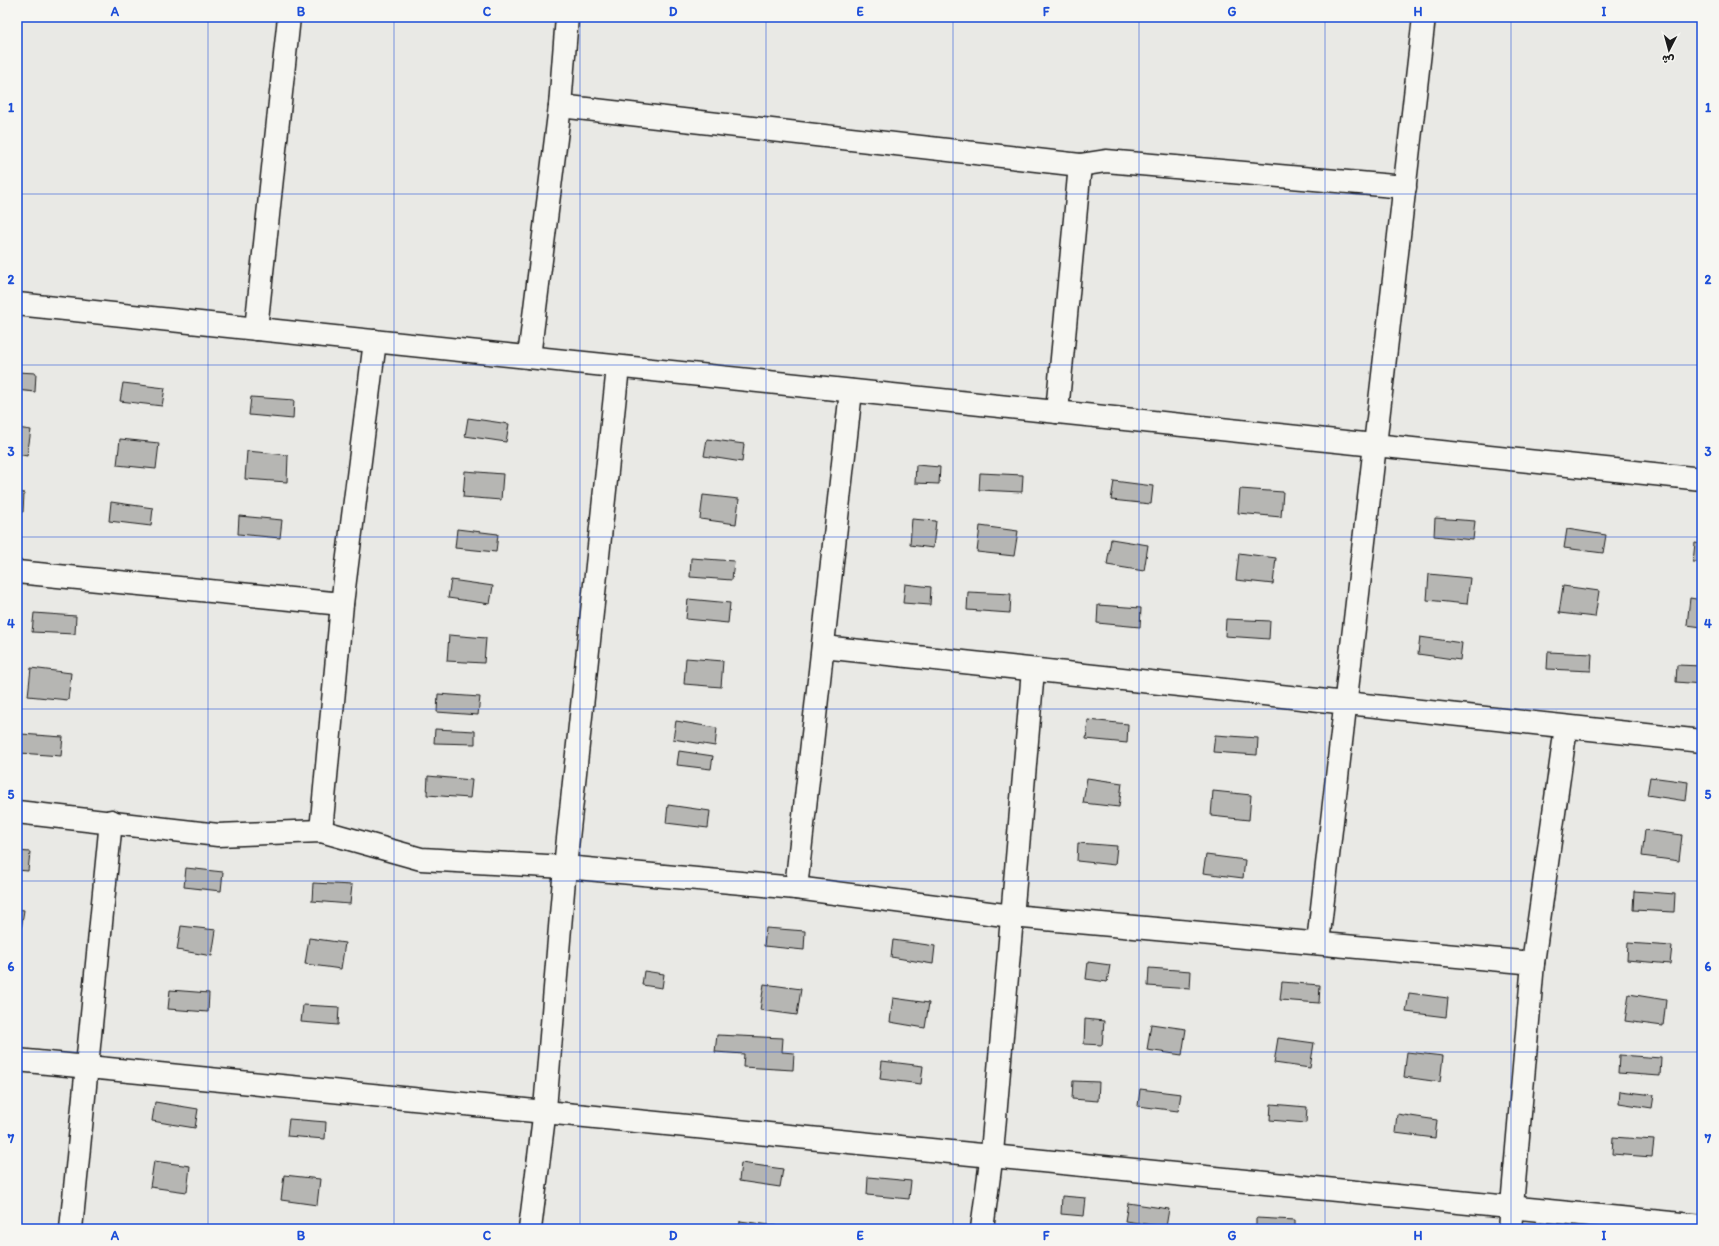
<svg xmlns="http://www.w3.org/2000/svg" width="1719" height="1246" viewBox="0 0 1719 1246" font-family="Itim,'Playpen Sans Arabic',sans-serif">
  <rect width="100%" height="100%" fill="#e9e9e5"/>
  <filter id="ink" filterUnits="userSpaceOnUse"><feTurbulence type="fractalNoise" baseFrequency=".025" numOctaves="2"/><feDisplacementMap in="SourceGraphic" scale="8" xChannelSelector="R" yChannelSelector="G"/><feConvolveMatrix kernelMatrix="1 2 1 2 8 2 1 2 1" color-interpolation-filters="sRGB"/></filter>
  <g filter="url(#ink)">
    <g fill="#b6b6b3" stroke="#1c1c1c">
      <polygon points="17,372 36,373 35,392 17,390"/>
      <polygon points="123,383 165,388 162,406 120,401"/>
      <polygon points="251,397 294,400 293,419 249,415"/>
      <polygon points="468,418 509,424 506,442 465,436"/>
      <polygon points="17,428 31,430 27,456 17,454"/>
      <polygon points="120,439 159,443 156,469 117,465"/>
      <polygon points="707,439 744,444 742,462 704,456"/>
      <polygon points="247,451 288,455 287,482 245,479"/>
      <polygon points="916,465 940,467 939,484 915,483"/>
      <polygon points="465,471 503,474 501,500 463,497"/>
      <polygon points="980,473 1023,475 1022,492 979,490"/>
      <polygon points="1114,481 1153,486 1151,504 1111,500"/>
      <polygon points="1240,489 1283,492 1281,517 1238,513"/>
      <polygon points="17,492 24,493 23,512 17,511"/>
      <polygon points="703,495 739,499 736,524 700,519"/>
      <polygon points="111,502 153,508 151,526 109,521"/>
      <polygon points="239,516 282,520 280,538 238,534"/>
      <polygon points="1435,518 1475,521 1473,540 1434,536"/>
      <polygon points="912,519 936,521 933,548 910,545"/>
      <polygon points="980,526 1018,531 1014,556 977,552"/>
      <polygon points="457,529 498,534 496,552 455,548"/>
      <polygon points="1567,529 1606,535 1603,553 1564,548"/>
      <polygon points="1111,539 1148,545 1144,571 1107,565"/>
      <polygon points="1695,543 1702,544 1702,562 1693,562"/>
      <polygon points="1239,553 1276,558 1273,584 1236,580"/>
      <polygon points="691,558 734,561 732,580 690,577"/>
      <polygon points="1429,574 1470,578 1467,604 1427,600"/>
      <polygon points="451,580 493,586 490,604 448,598"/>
      <polygon points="905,584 931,587 930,605 903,603"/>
      <polygon points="1563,586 1599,591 1595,617 1559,613"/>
      <polygon points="968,592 1011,594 1010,613 967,610"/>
      <polygon points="1690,598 1702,600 1702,627 1687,625"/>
      <polygon points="688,599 730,603 728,623 686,619"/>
      <polygon points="1098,605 1141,608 1140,627 1097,623"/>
      <polygon points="34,613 76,616 75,634 32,632"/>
      <polygon points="1226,619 1270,621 1269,639 1225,636"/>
      <polygon points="449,635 486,638 484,663 447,661"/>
      <polygon points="1420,637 1462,643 1460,660 1418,654"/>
      <polygon points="1548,652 1592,654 1591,671 1547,669"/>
      <polygon points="686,658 723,661 721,687 684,684"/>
      <polygon points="1677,665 1702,666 1702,684 1676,682"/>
      <polygon points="31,668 71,673 68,700 28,696"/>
      <polygon points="438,694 480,697 478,715 437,712"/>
      <polygon points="1088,720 1128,724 1127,743 1086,739"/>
      <polygon points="676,721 717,728 715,746 673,739"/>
      <polygon points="435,729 475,731 475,744 434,743"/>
      <polygon points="21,734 63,737 61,756 20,753"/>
      <polygon points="1215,735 1258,738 1257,755 1213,752"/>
      <polygon points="679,751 713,756 711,769 677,765"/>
      <polygon points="428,776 472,780 470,798 427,795"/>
      <polygon points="1650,777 1688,782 1686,801 1647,795"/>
      <polygon points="1087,778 1122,783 1119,807 1083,803"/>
      <polygon points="1213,791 1251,795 1249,820 1211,816"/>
      <polygon points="668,805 710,811 708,828 666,823"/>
      <polygon points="1645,830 1682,835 1679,861 1642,856"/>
      <polygon points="1078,843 1117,846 1115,865 1077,861"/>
      <polygon points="17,851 30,852 28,871 17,870"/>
      <polygon points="1206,855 1245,860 1243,878 1203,873"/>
      <polygon points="186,868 223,872 221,891 184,887"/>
      <polygon points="313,883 352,885 350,904 312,901"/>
      <polygon points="1634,891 1675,894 1674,912 1633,910"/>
      <polygon points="17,909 24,910 20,936 17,936"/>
      <polygon points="181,926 216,930 212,956 177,950"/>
      <polygon points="766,928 805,931 804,950 764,946"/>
      <polygon points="309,938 345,943 341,969 305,964"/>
      <polygon points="893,940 935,946 933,964 891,957"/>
      <polygon points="1628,943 1672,946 1670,964 1627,960"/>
      <polygon points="1088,962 1110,965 1107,982 1086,979"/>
      <polygon points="1149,968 1191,971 1190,989 1148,986"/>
      <polygon points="644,971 664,974 662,988 642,985"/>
      <polygon points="1282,982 1320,985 1319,1003 1280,1000"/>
      <polygon points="764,984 801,989 797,1015 760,1010"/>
      <polygon points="170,990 209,993 208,1012 168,1009"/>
      <polygon points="1409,993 1448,998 1446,1017 1406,1012"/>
      <polygon points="1629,994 1666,1000 1663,1026 1625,1021"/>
      <polygon points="893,998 929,1003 925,1028 890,1022"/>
      <polygon points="303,1005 339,1007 338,1025 301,1022"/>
      <polygon points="1085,1019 1104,1021 1102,1045 1084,1044"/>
      <polygon points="1151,1024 1186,1029 1182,1055 1147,1050"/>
      <polygon points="717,1035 783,1038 782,1052 794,1053 793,1070 743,1067 744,1054 715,1052"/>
      <polygon points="1278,1038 1314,1043 1310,1068 1274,1063"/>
      <polygon points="1407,1052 1443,1056 1440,1082 1404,1077"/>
      <polygon points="1619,1055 1661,1058 1660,1076 1618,1073"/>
      <polygon points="882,1061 923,1066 921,1084 880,1079"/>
      <polygon points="1073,1081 1099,1082 1098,1101 1072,1099"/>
      <polygon points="1140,1089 1181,1094 1178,1111 1138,1106"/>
      <polygon points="1620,1091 1654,1095 1652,1108 1619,1103"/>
      <polygon points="155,1102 198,1109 195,1128 152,1121"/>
      <polygon points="1271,1104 1307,1107 1306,1123 1270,1120"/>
      <polygon points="1397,1114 1437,1120 1435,1138 1395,1133"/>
      <polygon points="289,1119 326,1122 325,1139 287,1136"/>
      <polygon points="1613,1137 1654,1140 1652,1157 1612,1154"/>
      <polygon points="154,1161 190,1166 187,1192 150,1187"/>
      <polygon points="741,1163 783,1169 780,1187 739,1181"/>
      <polygon points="284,1175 320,1179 317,1205 281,1200"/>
      <polygon points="868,1177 911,1181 909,1199 867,1195"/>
      <polygon points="1062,1196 1086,1198 1084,1216 1061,1214"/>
      <polygon points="1128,1203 1169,1209 1166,1227 1125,1221"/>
      <polygon points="1256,1218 1295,1220 1295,1229 1256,1229"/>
      <polygon points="740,1221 777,1226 776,1229 739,1229"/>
      <polygon points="148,1227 166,1229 148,1229"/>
    </g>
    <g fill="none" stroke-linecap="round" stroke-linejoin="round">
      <g stroke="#1c1c1c" stroke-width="25">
        <g id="minor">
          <polyline points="560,106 1080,165 1106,161 1405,187"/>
          <polyline points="17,304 1702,479"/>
          <polyline points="256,329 289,17"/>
          <polyline points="529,357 560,106 567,17"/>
          <polyline points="1057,412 1080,165"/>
          <polyline points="17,572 342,604"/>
          <polyline points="823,647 1702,741"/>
          <polyline points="17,812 218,835 321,831 421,859 565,867 796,888 1012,916 1533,963"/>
          <polyline points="321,831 342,604 375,341"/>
          <polyline points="796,888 851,391"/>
          <polyline points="1318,943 1424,17"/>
          <polyline points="17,1060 1702,1226"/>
          <polyline points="71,1229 111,821"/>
          <polyline points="530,1229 545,1109 565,867 618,367"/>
          <polyline points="982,1229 992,1153 1033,670"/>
          <polyline points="1510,1229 1533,963 1566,727"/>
        </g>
      </g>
      <use href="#minor" stroke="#f6f6f2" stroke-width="22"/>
    </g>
  </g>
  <path fill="none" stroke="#1d4ed8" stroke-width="1" stroke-opacity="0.55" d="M208 17V1229M394 17V1229M580 17V1229M766 17V1229M953 17V1229M1139 17V1229M1325 17V1229M1511 17V1229M17 194H1702M17 365H1702M17 537H1702M17 709H1702M17 881H1702M17 1052H1702"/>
  <rect width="1719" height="1246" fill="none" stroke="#f6f6f2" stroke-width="44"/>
  <g transform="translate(1669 50) rotate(186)" stroke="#f6f6f2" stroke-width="3" paint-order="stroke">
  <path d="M0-3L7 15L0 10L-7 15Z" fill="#1c1c1c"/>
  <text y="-6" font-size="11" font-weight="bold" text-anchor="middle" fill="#1c1c1c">ش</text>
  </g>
  <rect x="22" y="22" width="1675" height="1202" fill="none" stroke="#1d4ed8" stroke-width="1.5"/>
  <g font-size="13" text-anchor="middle" font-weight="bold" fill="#1d4ed8">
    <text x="115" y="16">A</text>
    <text x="301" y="16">B</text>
    <text x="487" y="16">C</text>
    <text x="673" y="16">D</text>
    <text x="860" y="16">E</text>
    <text x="1046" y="16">F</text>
    <text x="1232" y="16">G</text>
    <text x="1418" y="16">H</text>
    <text x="1604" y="16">I</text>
    <text x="11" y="112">1</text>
    <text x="1708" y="112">1</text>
    <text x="11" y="284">2</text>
    <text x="1708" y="284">2</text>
    <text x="11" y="456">3</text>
    <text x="1708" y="456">3</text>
    <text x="11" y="628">4</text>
    <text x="1708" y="628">4</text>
    <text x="11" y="799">5</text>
    <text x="1708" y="799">5</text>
    <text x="11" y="971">6</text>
    <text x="1708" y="971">6</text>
    <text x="11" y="1143">7</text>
    <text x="1708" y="1143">7</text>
    <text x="115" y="1240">A</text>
    <text x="301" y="1240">B</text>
    <text x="487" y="1240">C</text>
    <text x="673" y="1240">D</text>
    <text x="860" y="1240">E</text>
    <text x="1046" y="1240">F</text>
    <text x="1232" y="1240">G</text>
    <text x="1418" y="1240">H</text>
    <text x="1604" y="1240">I</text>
  </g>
</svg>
